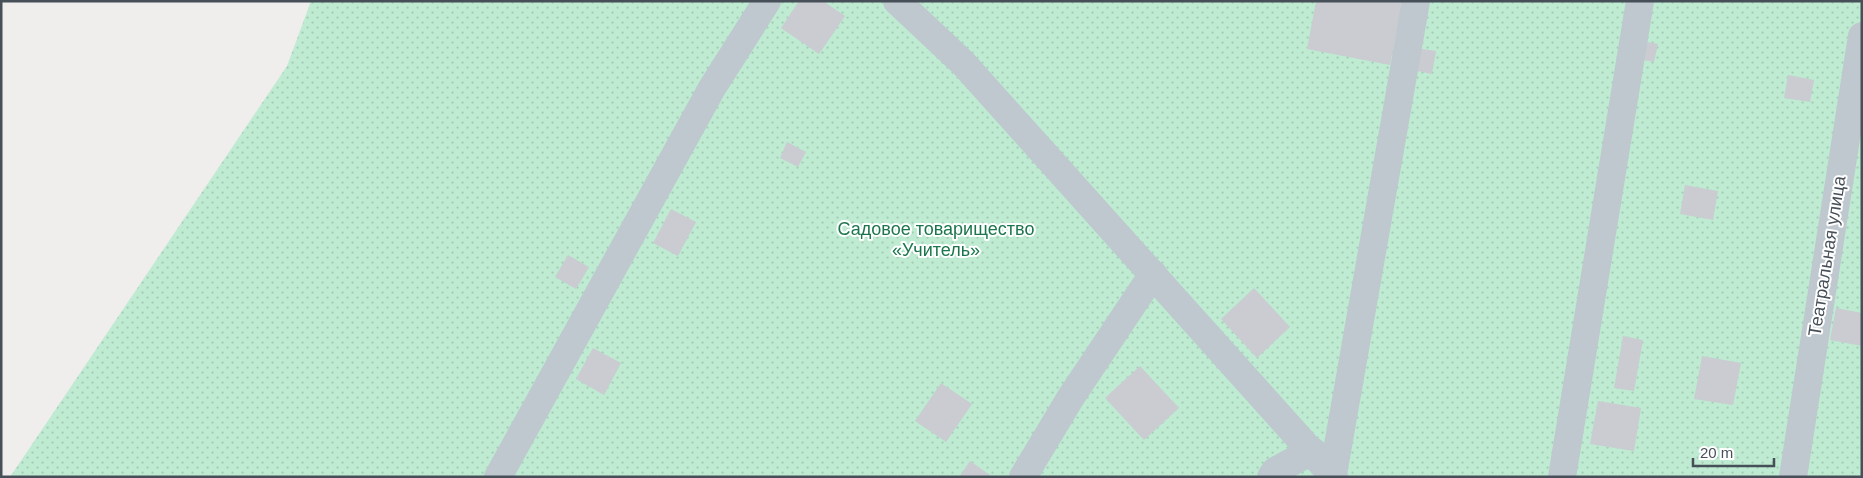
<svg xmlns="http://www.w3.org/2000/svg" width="1863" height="478" viewBox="0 0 1863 478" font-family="Helvetica,sans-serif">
  <defs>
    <pattern id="garden-dots" width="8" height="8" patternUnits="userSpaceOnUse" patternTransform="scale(1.25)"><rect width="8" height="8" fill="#beebd1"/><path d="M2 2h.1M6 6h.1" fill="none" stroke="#a5cbb6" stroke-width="1.8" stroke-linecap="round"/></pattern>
  </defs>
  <rect width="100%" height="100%" fill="#f0eded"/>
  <polygon fill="url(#garden-dots)" points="311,1 1862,1 1862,477 10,477 287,66"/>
  <g fill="#caccd2">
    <polygon points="799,1 823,1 845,16 819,54 781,28"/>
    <polygon points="1316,1 1403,1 1390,65 1307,49"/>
    <polygon points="1642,41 1658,44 1654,62 1639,59"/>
    <polygon points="1416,48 1436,51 1432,74 1412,70"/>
    <polygon points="1788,75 1814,80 1810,102 1784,98"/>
    <polygon points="787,142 806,152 798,167 780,158"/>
    <polygon points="1685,185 1718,191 1713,220 1680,214"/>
    <polygon points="671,209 696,222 678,256 653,243"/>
    <polygon points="568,255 589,267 576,289 555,277"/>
    <polygon points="1254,288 1290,327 1257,358 1221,319"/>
    <polygon points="1836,308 1862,313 1862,346 1830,340"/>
    <polygon points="1623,336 1643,340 1634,391 1614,388"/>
    <polygon points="593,348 621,363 604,395 576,379"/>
    <polygon points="1702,356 1741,363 1733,405 1694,399"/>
    <polygon points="1140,366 1179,408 1144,440 1105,398"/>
    <polygon points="941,383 972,404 946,442 915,421"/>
    <polygon points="1598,401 1641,408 1634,451 1590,444"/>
    <polygon points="970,461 990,475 989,477 959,477"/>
  </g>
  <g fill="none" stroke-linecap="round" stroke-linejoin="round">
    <g stroke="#bfc7cf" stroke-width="28">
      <polyline points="897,1 963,63 1334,477"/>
      <polyline points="1333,474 1416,1"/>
      <polyline points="498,477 712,88 767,1"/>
      <polyline points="1023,477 1071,397 1153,274"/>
      <polyline points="1271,477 1275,471 1312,451"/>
      <polyline points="1562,477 1640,1"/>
      <polyline points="1793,477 1862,36"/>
    </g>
  </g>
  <g text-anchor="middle" stroke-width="4" stroke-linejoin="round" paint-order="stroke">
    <g font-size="18" fill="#1c764d" stroke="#fff">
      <text x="936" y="235">Садовое товарищество<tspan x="936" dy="21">«Учитель»</tspan></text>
    </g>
    <g font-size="18" fill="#475059" stroke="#fff">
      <text transform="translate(1827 256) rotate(-81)" y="6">Театральная улица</text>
    </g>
  </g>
  <rect width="1863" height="478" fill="none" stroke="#475059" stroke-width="5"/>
  <path d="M1693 458v8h81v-8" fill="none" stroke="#475059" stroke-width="2.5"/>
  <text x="1700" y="458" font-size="15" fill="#475059" stroke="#ffffff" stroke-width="4" paint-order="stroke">20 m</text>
</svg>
